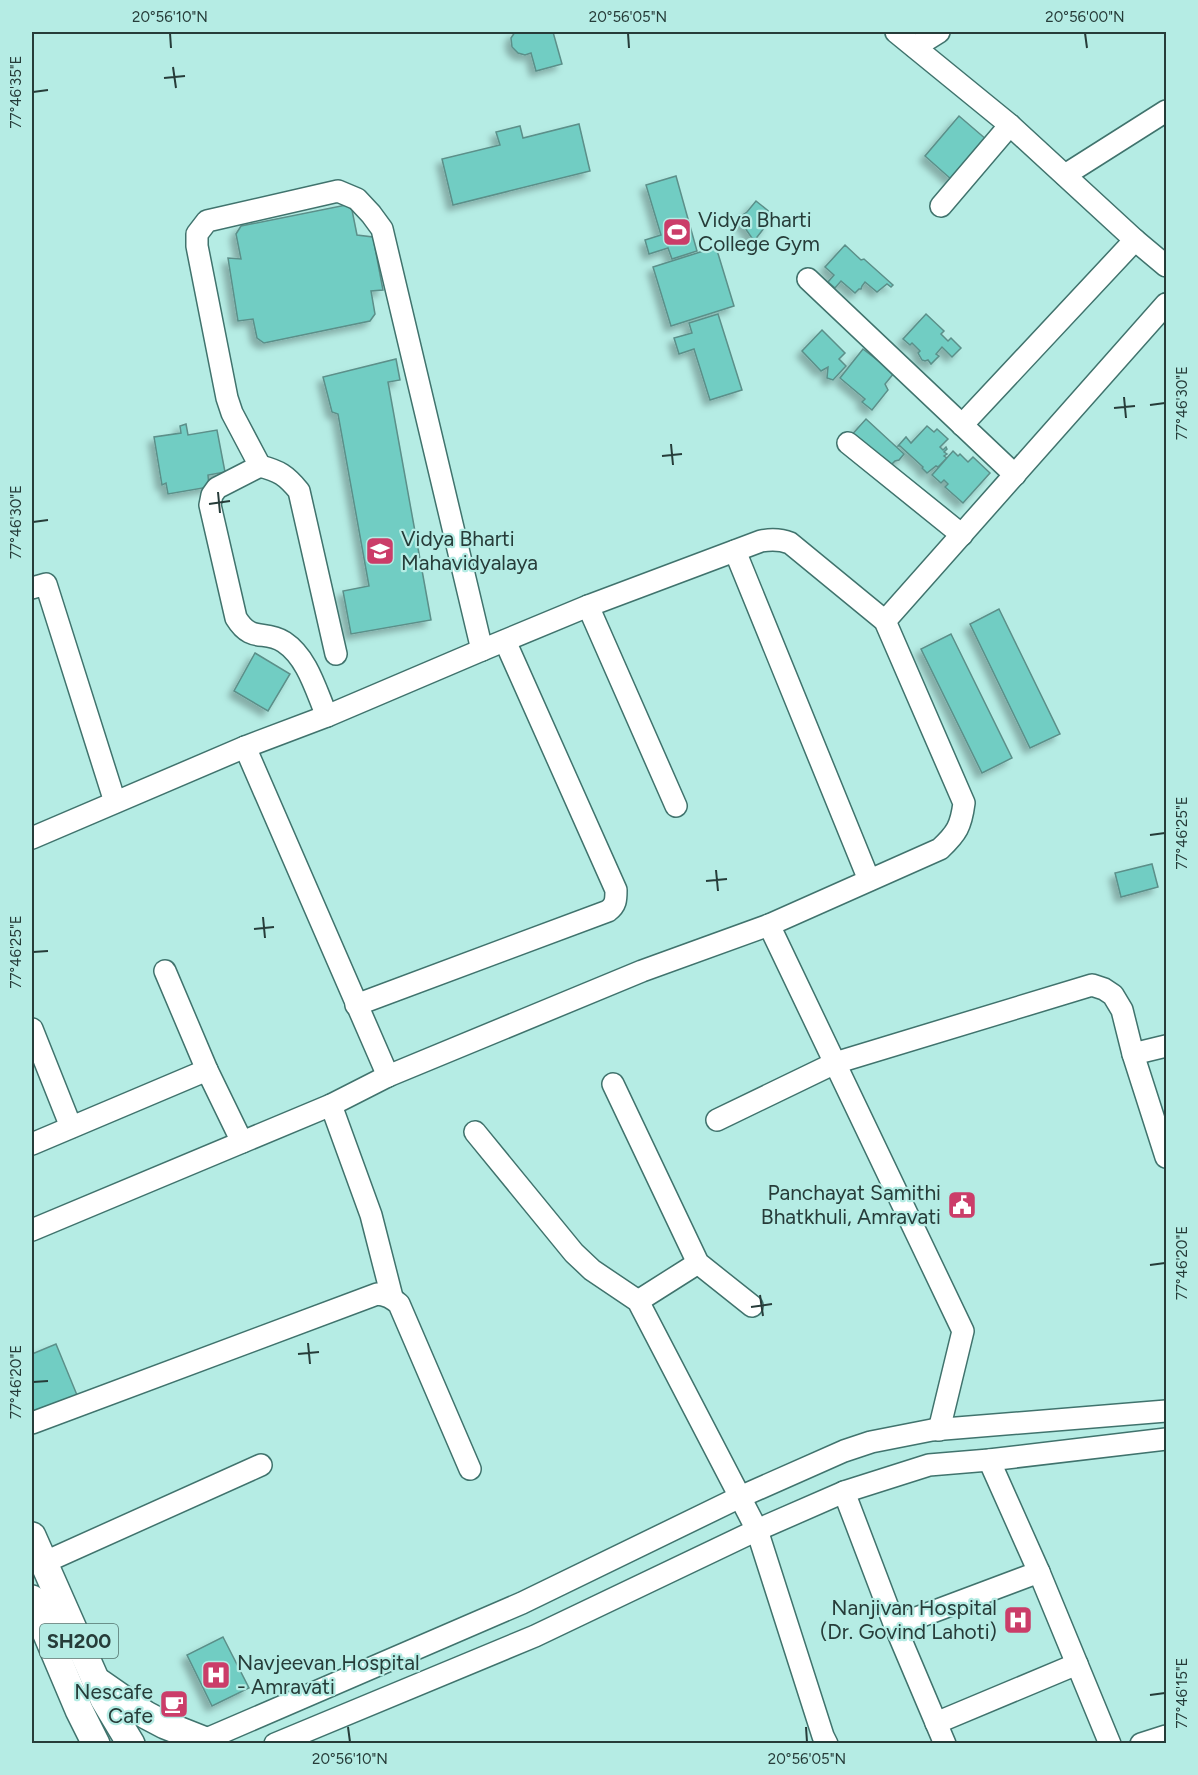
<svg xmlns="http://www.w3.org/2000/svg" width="1198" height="1775" viewBox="0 0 1198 1775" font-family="Figtree,sans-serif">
  <defs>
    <filter id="shadow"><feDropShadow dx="-5.5" dy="5.5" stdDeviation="3" flood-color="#0004"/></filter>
  </defs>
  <rect width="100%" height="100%" fill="#b5ece4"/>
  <g fill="#71cdc3" stroke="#5b8f89" stroke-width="1.5" filter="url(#shadow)">
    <polygon points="515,32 553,32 562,64 536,71 531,53 525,55 518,53 512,47 511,38"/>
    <polygon points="959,116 987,140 952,180 925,156"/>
    <polygon points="579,124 590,171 453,205 442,159 500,145 496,132 520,126 523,138"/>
    <polygon points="676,176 697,251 672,259 668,248 649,254 645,240 661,235 646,185"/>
    <polygon points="756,201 771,213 765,220 768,223 754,241 738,218 747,212"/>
    <polygon points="346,205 352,210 357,235 373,237 383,290 371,291 375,314 370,321 264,343 257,338 253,319 238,321 228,258 241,259 236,234 241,226"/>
    <polygon points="845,245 861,260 864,259 893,285 891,287 887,284 877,292 865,282 862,286 861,289 859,289 855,293 841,281 835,288 828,282 834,275 825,267"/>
    <polygon points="716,247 734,306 671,326 653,267"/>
    <polygon points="718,314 742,390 710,400 694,349 679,354 674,338 692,333 689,323"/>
    <polygon points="926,314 944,331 941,334 948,341 951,338 961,348 952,357 942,347 936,354 939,356 931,364 928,360 925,361 922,360 918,353 920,351 912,343 910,345 903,339"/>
    <polygon points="822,330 845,353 839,359 846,366 833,380 827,378 828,367 821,371 802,351"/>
    <polygon points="863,349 894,373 885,384 888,390 872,410 862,402 865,399 840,378"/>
    <polygon points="396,359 400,380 388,382 431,620 351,634 343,591 369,586 338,414 332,412 323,377"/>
    <polygon points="866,419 904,454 899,460 895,461 886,470 849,438"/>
    <polygon points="186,424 188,435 217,430 225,472 208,475 209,487 168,494 166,483 162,485 154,437 181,433 180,426"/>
    <polygon points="927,426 934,432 937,429 948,439 940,447 943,450 946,447 947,449 944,452 947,454 944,456 947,458 938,467 936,466 927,473 922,468 923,467 900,446 898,446 906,437 911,443"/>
    <polygon points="953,451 958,456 960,454 968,462 973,457 990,473 963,503 945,487 948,484 944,480 941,483 932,475"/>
    <polygon points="999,609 1060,734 1030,748 970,624"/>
    <polygon points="951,634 1012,758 982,773 921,649"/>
    <polygon points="255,653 290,674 268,711 234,691"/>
    <polygon points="1152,864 1158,887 1121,897 1115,873"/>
    <polygon points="56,1344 77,1395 32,1414 32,1354"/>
    <polygon points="223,1637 249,1688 212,1706 187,1655"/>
  </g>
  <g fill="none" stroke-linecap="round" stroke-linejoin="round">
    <g stroke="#40736d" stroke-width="24">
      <g id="minor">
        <polyline points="896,32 1010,125 1135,240 1166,266"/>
        <polyline points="915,47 939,32"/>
        <polyline points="1065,175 1166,111"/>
        <polyline points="941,206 1010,125"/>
        <polyline points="808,279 1015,475"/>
        <polyline points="962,425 1135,240"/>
        <polyline points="848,443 962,535"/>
        <polyline points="260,466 232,413 227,398 197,246 197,234 207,221 338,191 357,199 371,214 382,229 482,650"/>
        <polyline points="735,551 869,880"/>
        <polyline points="32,588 46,584 115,802"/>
        <polyline points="588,606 676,806"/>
        <polyline points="885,621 1166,304"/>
        <path d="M327 716C316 691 308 658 284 642 264 629 252 644 236 618L210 505 212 495 217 488 260 466C279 471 286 475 299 491L336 654"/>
        <polyline points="245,747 388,1076"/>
        <path d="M32 838 245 747 327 716 482 650 588 606 761 541C772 539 780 539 790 543L885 621 964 803C961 826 957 833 940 849L769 925 642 971 388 1076 331 1105 32 1230"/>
        <polyline points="769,925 963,1331 939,1430"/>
        <polyline points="165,971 207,1070 242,1142"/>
        <path d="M356 1005 608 911C616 905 616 900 616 890L505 641"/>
        <polyline points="32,1029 71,1127"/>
        <polyline points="1133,1054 1166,1046"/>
        <polyline points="613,1084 698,1263 752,1306"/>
        <polyline points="331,1105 371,1215 392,1297"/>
        <polyline points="717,1120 835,1063 1092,985 1104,989 1113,995 1122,1010 1133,1054 1166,1157"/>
        <polyline points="475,1132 574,1253 592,1270 638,1301 740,1497 757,1530 823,1736 827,1744"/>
        <polyline points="32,1144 207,1070"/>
        <polyline points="638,1301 698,1263"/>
        <path d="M32 1423 377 1294C387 1295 392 1298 399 1304L470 1469"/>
        <polyline points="989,1460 1039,1572 1110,1744"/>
        <polyline points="844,1492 895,1626 945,1744"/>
        <polyline points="43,1563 261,1465"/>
        <polyline points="895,1626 1039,1572"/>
        <polyline points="936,1723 1077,1664"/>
        <polyline points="195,1744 522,1603 740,1497 844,1451 871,1442 932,1430 1166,1411"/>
        <polyline points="275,1744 535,1636 757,1530 844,1492 929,1465 989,1460 1166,1439"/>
        <polyline points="1141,1744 1166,1736"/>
      </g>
    </g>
    <g stroke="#40736d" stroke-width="30">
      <g id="major">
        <polyline points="32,1536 104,1699 131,1744"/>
        <polyline points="32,1599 79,1710 96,1744"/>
        <polyline points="100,1683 146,1715 165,1725 203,1740"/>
      </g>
    </g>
    <use href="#minor" stroke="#fff" stroke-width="21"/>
    <use href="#major" stroke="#fff" stroke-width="27"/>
  </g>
  <path fill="none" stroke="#263c39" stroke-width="2" d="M170 33 171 48M628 33 629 48M1085 33 1087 48M173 67 176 88M164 78 185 76M33 92 48 90M1124 397 1126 418M1150 405 1165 403M1114 408 1135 406M671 444 673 465M662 456 682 454M218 492 220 513M209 504 230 501M33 522 48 520M1150 835 1165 833M716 870 718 891M706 881 727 879M263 917 265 938M254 929 274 927M33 952 48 951M1150 1265 1165 1263M760 1295 763 1316M751 1307 772 1304M308 1343 310 1364M298 1354 319 1352M33 1382 48 1381M1150 1695 1165 1693M348 1727 350 1742M806 1727 807 1742"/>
  <defs>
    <g id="stadium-square" transform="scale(1.5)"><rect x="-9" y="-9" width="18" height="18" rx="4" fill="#cb3d69" stroke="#b5ece4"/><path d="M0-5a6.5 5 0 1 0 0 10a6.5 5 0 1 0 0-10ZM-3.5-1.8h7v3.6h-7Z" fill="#fff"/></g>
    <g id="university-square" transform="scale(1.5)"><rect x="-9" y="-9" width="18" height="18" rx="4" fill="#cb3d69" stroke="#b5ece4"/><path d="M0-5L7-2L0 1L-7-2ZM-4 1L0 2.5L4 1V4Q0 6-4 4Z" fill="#fff"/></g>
    <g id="civic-square" transform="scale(1.5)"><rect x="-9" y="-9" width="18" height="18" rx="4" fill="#cb3d69" stroke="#b5ece4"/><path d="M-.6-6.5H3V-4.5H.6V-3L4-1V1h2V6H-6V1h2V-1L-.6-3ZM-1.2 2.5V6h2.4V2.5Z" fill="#fff"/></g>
    <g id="hospital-square" transform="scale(1.5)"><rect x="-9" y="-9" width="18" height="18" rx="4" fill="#cb3d69" stroke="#b5ece4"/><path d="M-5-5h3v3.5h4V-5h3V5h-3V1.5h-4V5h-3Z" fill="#fff"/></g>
    <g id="cafe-square" transform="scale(1.5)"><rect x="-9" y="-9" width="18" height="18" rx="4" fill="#cb3d69" stroke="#b5ece4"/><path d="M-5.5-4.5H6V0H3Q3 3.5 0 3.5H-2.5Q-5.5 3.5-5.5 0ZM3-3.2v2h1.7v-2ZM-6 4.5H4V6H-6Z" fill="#fff"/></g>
  </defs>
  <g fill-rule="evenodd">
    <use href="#stadium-square" x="677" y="232"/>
    <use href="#university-square" x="380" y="551"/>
    <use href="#civic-square" x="962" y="1205"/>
    <use href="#hospital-square" x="1018" y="1620"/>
    <use href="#hospital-square" x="216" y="1675"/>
    <use href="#cafe-square" x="174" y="1704"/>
  </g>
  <g text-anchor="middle" stroke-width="4.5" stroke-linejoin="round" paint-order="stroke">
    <rect fill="#b5ece4" stroke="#51716c" stroke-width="1.5" x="40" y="1624" width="78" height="34" rx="4.5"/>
    <g font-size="20" font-weight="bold" fill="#263c39">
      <text x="79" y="1648">SH200</text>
    </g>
    <g font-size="21" fill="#263c39" stroke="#b5ece4" text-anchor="start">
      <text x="698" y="227">Vidya Bharti<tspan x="698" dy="24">College Gym</tspan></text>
      <text x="401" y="546">Vidya Bharti<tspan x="401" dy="24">Mahavidyalaya</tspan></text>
      <text x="941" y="1200" text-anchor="end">Panchayat Samithi<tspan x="941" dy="24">Bhatkhuli, Amravati</tspan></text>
      <text x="997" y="1615" text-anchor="end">Nanjivan Hospital<tspan x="997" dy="24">(Dr. Govind Lahoti)</tspan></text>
      <text x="237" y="1670">Navjeevan Hospital<tspan x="237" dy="24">- Amravati</tspan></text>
      <text x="153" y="1699" text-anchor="end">Nescafe<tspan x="153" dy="24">Cafe</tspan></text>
    </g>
  </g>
  <rect width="1198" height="1775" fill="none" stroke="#b5ece4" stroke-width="66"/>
  <rect x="33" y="33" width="1132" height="1709" fill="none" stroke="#263c39" stroke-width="2"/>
  <g font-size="15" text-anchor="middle" fill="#263c39">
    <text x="170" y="22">20°56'10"N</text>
    <text x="628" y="22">20°56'05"N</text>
    <text x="1085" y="22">20°56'00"N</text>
    <text transform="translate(16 92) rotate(-90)" y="5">77°46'35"E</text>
    <text transform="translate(1182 403) rotate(-90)" y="5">77°46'30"E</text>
    <text transform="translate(16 522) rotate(-90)" y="5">77°46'30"E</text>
    <text transform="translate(1182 833) rotate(-90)" y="5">77°46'25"E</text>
    <text transform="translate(16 952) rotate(-90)" y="5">77°46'25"E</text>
    <text transform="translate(1182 1263) rotate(-90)" y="5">77°46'20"E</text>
    <text transform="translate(16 1382) rotate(-90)" y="5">77°46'20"E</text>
    <text transform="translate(1182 1693) rotate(-90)" y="5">77°46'15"E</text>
    <text x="350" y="1764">20°56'10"N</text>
    <text x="807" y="1764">20°56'05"N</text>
  </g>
</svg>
